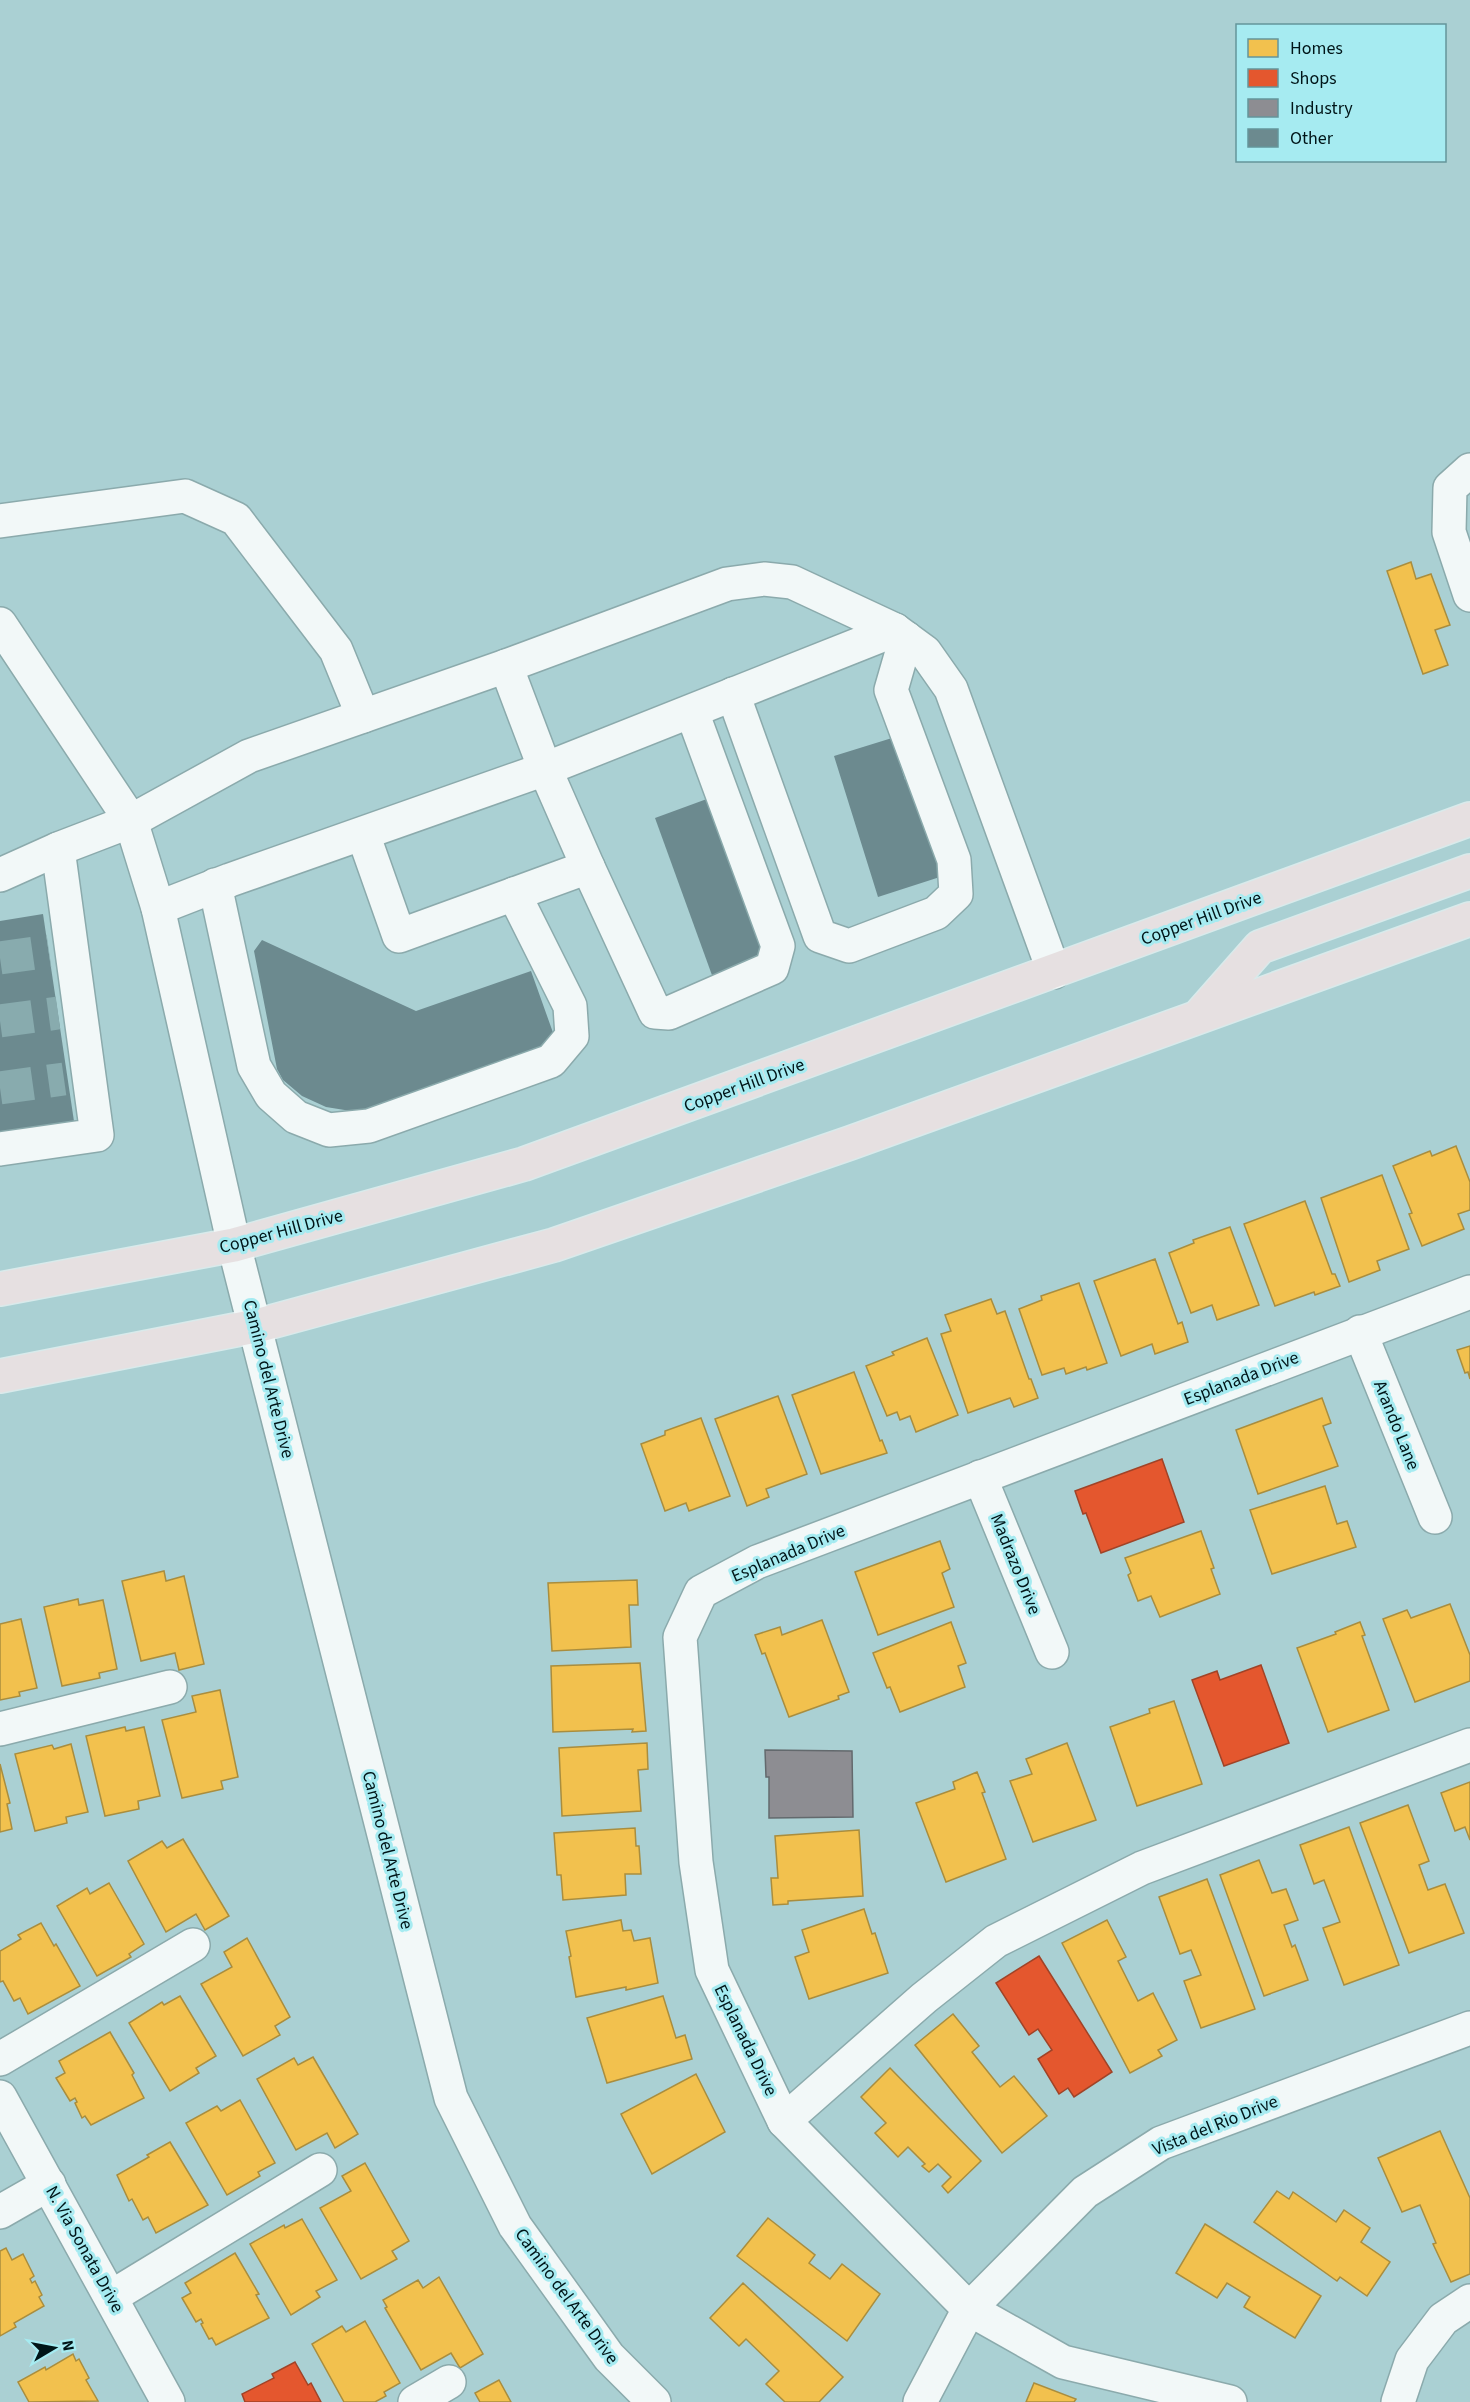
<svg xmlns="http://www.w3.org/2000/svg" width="1470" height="2402" viewBox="0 0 1470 2402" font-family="'Source Sans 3',sans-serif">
  <rect width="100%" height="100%" fill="#aad0d3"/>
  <g fill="#f2c14e" stroke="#a98d3e" stroke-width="1.5">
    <polygon points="1411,562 1416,579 1431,574 1450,625 1435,630 1448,665 1423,674 1387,571"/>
    <polygon points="1456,1146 1470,1182 1470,1210 1458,1214 1464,1229 1422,1246 1409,1214 1412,1213 1393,1166 1430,1151 1432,1156"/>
    <polygon points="1382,1175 1409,1249 1377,1261 1380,1270 1349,1282 1321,1198"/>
    <polygon points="1305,1201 1332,1274 1335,1274 1340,1286 1315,1295 1314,1292 1275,1306 1244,1224"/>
    <polygon points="1230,1227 1259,1305 1217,1320 1212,1305 1191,1313 1169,1253 1194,1243 1193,1240"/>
    <polygon points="1155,1259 1178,1324 1182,1322 1188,1342 1155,1354 1152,1344 1121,1356 1094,1281"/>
    <polygon points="1079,1283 1107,1363 1087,1370 1086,1367 1066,1374 1064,1368 1042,1375 1019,1309 1042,1300 1041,1296"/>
    <polygon points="991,1299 997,1314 1005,1311 1029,1379 1031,1379 1038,1398 1014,1407 1010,1398 968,1413 941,1334 951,1331 945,1315"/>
    <polygon points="927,1338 958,1415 916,1432 910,1416 900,1420 897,1412 887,1416 866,1366 894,1355 892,1352"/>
    <polygon points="1470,1346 1470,1379 1468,1372 1465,1373 1457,1350"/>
    <polygon points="854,1372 880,1441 882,1440 887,1453 821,1474 792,1395"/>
    <polygon points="778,1396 807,1474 766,1489 769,1497 747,1506 715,1419"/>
    <polygon points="1322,1398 1331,1423 1323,1426 1338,1466 1258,1494 1236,1430"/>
    <polygon points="701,1418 730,1496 689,1511 686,1503 665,1511 641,1444 665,1435 665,1431"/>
    <polygon points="1325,1486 1337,1524 1347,1521 1356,1547 1272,1574 1250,1510"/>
    <polygon points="1201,1531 1214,1568 1211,1569 1220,1594 1160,1617 1151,1596 1138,1601 1128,1575 1131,1573 1125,1558"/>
    <polygon points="940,1541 950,1569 942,1573 954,1607 878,1635 855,1572"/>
    <polygon points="164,1571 166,1581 184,1576 204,1664 179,1670 175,1653 141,1661 122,1581"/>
    <polygon points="637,1580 638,1605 629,1605 631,1647 552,1651 548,1583"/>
    <polygon points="78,1599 79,1605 103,1600 117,1669 99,1673 100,1678 62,1686 44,1607"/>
    <polygon points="1450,1604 1470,1655 1470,1681 1415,1702 1383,1619 1407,1610 1411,1618"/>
    <polygon points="21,1619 37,1688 19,1692 20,1696 0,1700 0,1624"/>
    <polygon points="822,1620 849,1692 838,1696 839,1699 789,1717 765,1653 762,1654 755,1635 780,1627 782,1635"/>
    <polygon points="951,1622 966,1663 958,1666 965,1687 900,1712 890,1687 887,1688 873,1653"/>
    <polygon points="1360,1622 1365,1635 1362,1636 1389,1710 1328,1732 1297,1648 1336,1634 1335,1632"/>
    <polygon points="640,1663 646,1731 632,1732 633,1729 553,1732 551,1666"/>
    <polygon points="220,1690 238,1777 221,1781 223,1789 182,1798 162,1720 196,1712 192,1696"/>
    <polygon points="1174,1701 1202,1784 1137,1806 1110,1727 1150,1713 1149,1709"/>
    <polygon points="125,1727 126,1731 144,1727 160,1796 138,1801 139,1809 105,1816 86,1736"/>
    <polygon points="647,1743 648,1769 638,1770 641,1811 562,1816 559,1748"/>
    <polygon points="1067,1743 1096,1820 1033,1842 1010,1781 1032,1774 1026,1759"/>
    <polygon points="71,1744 88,1812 66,1817 67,1823 35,1831 15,1754 52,1745 54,1749"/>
    <polygon points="0,1764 10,1803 7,1804 12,1829 0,1832"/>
    <polygon points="977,1772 985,1792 982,1793 1006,1859 946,1882 916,1803 955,1789 953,1782"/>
    <polygon points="1470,1782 1470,1840 1465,1827 1455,1831 1441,1793"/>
    <polygon points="1408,1805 1429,1861 1419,1865 1428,1890 1445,1884 1464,1933 1409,1953 1360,1823"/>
    <polygon points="1349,1827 1399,1965 1344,1985 1323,1928 1340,1922 1324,1880 1314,1884 1300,1845"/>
    <polygon points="635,1828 636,1846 639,1846 641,1874 625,1874 626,1895 563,1900 561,1875 557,1875 554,1833"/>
    <polygon points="859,1830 863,1896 788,1901 788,1904 773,1905 771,1878 778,1878 775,1836"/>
    <polygon points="183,1839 229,1916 205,1930 196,1914 166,1932 128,1861 162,1841 167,1848"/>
    <polygon points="1259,1860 1272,1893 1286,1889 1298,1920 1284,1925 1292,1947 1295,1945 1308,1980 1264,1996 1220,1875"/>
    <polygon points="1207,1879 1255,2009 1201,2028 1184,1981 1201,1975 1191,1950 1180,1954 1159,1897"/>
    <polygon points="109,1883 144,1944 129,1954 131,1957 97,1976 57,1906 87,1888 90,1894"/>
    <polygon points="864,1909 872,1934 875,1933 888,1973 809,1999 795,1957 809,1952 802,1930"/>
    <polygon points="621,1920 623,1931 631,1930 634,1941 650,1938 658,1983 626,1990 626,1987 576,1997 569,1957 571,1956 566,1931"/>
    <polygon points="1107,1920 1126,1957 1118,1961 1138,2001 1153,1993 1177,2040 1158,2050 1162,2056 1130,2073 1062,1943"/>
    <polygon points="41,1923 54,1946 56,1944 80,1986 28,2014 20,1998 14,2001 3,1981 0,1982 0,1951 21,1939 18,1935"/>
    <polygon points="247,1938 290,2017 275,2026 280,2035 243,2056 201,1984 232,1967 224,1952"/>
    <polygon points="180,1996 216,2056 196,2068 199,2073 170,2091 129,2023 162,2002 164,2005"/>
    <polygon points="663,1996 676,2038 685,2035 692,2059 607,2083 587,2018"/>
    <polygon points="953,2014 979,2046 972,2052 1000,2087 1014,2076 1047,2116 1002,2153 915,2045"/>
    <polygon points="110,2032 134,2073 132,2075 144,2098 91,2125 85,2116 82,2118 75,2103 77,2102 75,2098 70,2101 56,2078 65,2073 59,2061"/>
    <polygon points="313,2057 358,2134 335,2148 327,2133 296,2150 257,2079 294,2058 298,2065"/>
    <polygon points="890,2068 981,2161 948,2193 942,2186 951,2177 938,2164 929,2172 922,2166 925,2164 908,2147 898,2157 875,2133 886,2123 861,2097"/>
    <polygon points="696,2074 725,2132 652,2174 621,2114"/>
    <polygon points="240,2100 275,2163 258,2172 260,2176 227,2195 186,2123 217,2106 221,2111"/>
    <polygon points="1440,2131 1470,2198 1470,2274 1451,2282 1433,2244 1436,2243 1420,2205 1402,2212 1378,2158"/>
    <polygon points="170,2142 208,2205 156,2233 148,2217 143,2220 132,2199 129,2201 117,2175 149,2157 147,2155"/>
    <polygon points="365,2163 409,2241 392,2251 397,2259 361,2279 320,2208 351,2191 342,2176"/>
    <polygon points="1277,2191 1289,2199 1293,2192 1336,2222 1344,2210 1370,2228 1361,2242 1390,2262 1367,2296 1340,2277 1337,2281 1254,2222"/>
    <polygon points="768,2218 815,2255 809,2263 830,2279 842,2264 880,2294 847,2341 737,2256"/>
    <polygon points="302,2219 337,2280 316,2291 320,2297 291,2315 250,2244 284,2225 285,2228"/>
    <polygon points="1205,2224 1321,2296 1295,2338 1244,2307 1250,2297 1227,2283 1217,2298 1176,2273"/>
    <polygon points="6,2248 12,2260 23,2254 34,2276 30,2279 32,2283 35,2281 42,2295 39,2297 44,2306 14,2323 16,2327 0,2336 0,2251"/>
    <polygon points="235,2253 259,2294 256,2295 269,2318 216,2345 212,2338 209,2339 201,2324 203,2323 201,2319 196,2322 182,2298 191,2293 185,2283"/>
    <polygon points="439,2277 483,2354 460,2368 451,2353 421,2370 385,2308 387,2307 383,2300 418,2280 423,2288"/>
    <polygon points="743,2283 843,2377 819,2402 785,2402 766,2384 779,2371 746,2339 739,2346 710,2318"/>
    <polygon points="365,2321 400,2383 384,2392 386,2396 375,2402 344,2402 312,2344 342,2326 346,2332"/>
    <polygon points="73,2354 76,2361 79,2359 89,2378 86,2380 98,2401 29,2402 18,2382 45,2367 46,2370"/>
    <polygon points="499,2380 511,2402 480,2402 475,2393"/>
    <polygon points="1034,2383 1076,2399 1074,2402 1026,2402"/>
  </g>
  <g fill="#e4572e" stroke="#a04327" stroke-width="1.5">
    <polygon points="1162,1459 1184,1522 1101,1553 1086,1513 1083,1514 1075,1491"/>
    <polygon points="1261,1665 1289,1743 1224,1766 1192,1680 1217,1671 1220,1680"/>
    <polygon points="1039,1956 1112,2072 1074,2097 1068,2088 1059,2094 1038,2059 1052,2050 1038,2029 1029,2035 996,1983"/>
    <polygon points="295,2362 308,2385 311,2383 321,2402 245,2402 242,2394 274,2378 272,2374"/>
  </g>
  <polygon fill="#8d8d92" stroke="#63696d" stroke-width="1.5" points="765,1750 852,1751 853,1817 769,1818 769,1777 766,1777"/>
  <g fill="#6c8a8f">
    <polygon points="892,738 905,780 912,778 943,876 878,897 834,756"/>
    <polygon points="715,796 772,955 713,978 655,818"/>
    <polygon points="43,914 75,1128 0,1140 0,921"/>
    <polygon points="262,940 416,1011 531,971 556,1041 372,1110 357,1112 326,1107 302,1096 283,1080 277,1069 254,951"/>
  </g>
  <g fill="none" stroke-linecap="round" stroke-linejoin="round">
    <g stroke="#88abae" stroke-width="33" stroke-dasharray="33 16" stroke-linecap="butt">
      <polyline points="0,958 49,951"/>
      <polyline points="0,1021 58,1013"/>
      <polyline points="0,1088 64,1079"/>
    </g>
    <g stroke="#8baaac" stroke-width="36">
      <g id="minor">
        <polyline points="1470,470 1450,488 1449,532 1470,595"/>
        <polyline points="0,521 185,496 236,519 336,650 363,716"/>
        <polyline points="0,624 131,821 58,849 0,875"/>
        <polyline points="733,694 820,936 849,946 936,913 956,894 954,860 891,690 906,638"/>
        <polyline points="363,834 399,936 588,867 545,769 506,666"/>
        <polyline points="588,867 655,1012 669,1013 772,968 778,946 692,712"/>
        <polyline points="215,885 254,1066 271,1095 296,1117 329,1130 369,1126 551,1061 572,1036 570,1006 514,894"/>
        <polyline points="158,908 230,880 545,769 895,630"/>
        <polyline points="0,1149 97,1135 58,849"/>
        <polyline points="1360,1332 1435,1517"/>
        <polyline points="980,1477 1052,1652"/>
        <polyline points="0,1729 170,1687"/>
        <polyline points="0,2059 193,1945"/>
        <polyline points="0,2097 168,2402"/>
        <polyline points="784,2121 924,1998 996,1941 1142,1868 1470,1745"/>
        <polyline points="0,2212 49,2184"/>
        <polyline points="111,2297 320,2170"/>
        <polyline points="415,2402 449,2382"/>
        <polyline points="654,2402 609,2357 515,2226 451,2098 234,1245 158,908 131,821 249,756 506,666 727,584 764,579 792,582 895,630 925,652 951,689 1054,972"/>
        <polyline points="920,2402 969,2309 1085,2192 1161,2143 1470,2028"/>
        <polyline points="1230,2402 1063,2362 969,2309 784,2121 712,1970 696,1862 680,1637 701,1592 757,1562 1470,1292"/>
        <polyline points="1398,2402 1412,2360 1443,2319 1470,2301"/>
      </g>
    </g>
    <g stroke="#d9eaeb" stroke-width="36">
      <g id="major">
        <polyline points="1200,1015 1260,947 1470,871"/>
        <polyline points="0,1289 234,1245 524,1164 1470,819"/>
        <polyline points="0,1376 256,1326 554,1245 850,1143 1470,919"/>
      </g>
    </g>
    <use href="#minor" stroke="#f2f8f8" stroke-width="33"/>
    <use href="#major" stroke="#e6e0e1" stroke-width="33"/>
  </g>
  <g text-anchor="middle" stroke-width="6" stroke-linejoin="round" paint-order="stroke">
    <g font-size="18" fill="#001518" stroke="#a6ebf1">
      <text transform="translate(1201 918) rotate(-20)" y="6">Copper Hill Drive</text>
      <text transform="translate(744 1085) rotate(-20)" y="6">Copper Hill Drive</text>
      <text transform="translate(281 1231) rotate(-15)" y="6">Copper Hill Drive</text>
      <text transform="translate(1241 1378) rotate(-21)" y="6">Esplanada Drive</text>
      <text transform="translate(269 1379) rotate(76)" y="6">Camino del Arte Drive</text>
      <text transform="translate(1397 1425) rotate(68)" y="6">Arando Lane</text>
      <text transform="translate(788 1553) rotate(-23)" y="6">Esplanada Drive</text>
      <text transform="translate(1016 1564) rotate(68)" y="6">Madrazo Drive</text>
      <text transform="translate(388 1850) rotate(76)" y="6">Camino del Arte Drive</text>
      <text transform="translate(746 2040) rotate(64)" y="6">Esplanada Drive</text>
      <text transform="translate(1215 2125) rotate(-22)" y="6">Vista del Rio Drive</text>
      <text transform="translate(85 2249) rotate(61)" y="6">N. Via Sonata Drive</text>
      <text transform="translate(567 2296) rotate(54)" y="6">Camino del Arte Drive</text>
    </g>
  </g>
  <rect x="1236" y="24" width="210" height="138" fill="#a6ebf1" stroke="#64959a" stroke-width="1.5"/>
  <rect x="1248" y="39" width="30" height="18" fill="#f2c14e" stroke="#64959a" stroke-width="1.5"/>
  <text x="1290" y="54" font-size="18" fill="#001518">Homes</text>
  <rect x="1248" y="69" width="30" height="18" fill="#e4572e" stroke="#64959a" stroke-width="1.5"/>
  <text x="1290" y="84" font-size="18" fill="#001518">Shops</text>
  <rect x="1248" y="99" width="30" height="18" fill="#8d8d92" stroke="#64959a" stroke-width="1.5"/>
  <text x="1290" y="114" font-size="18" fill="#001518">Industry</text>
  <rect x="1248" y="129" width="30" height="18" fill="#6c8a8f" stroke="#64959a" stroke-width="1.5"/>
  <text x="1290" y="144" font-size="18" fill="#001518">Other</text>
  <g transform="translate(54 2348) rotate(80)" stroke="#a6ebf1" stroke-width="4.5" paint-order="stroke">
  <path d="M0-4.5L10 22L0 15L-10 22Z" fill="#001518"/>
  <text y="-9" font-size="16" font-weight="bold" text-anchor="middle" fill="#001518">N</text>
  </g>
</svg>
